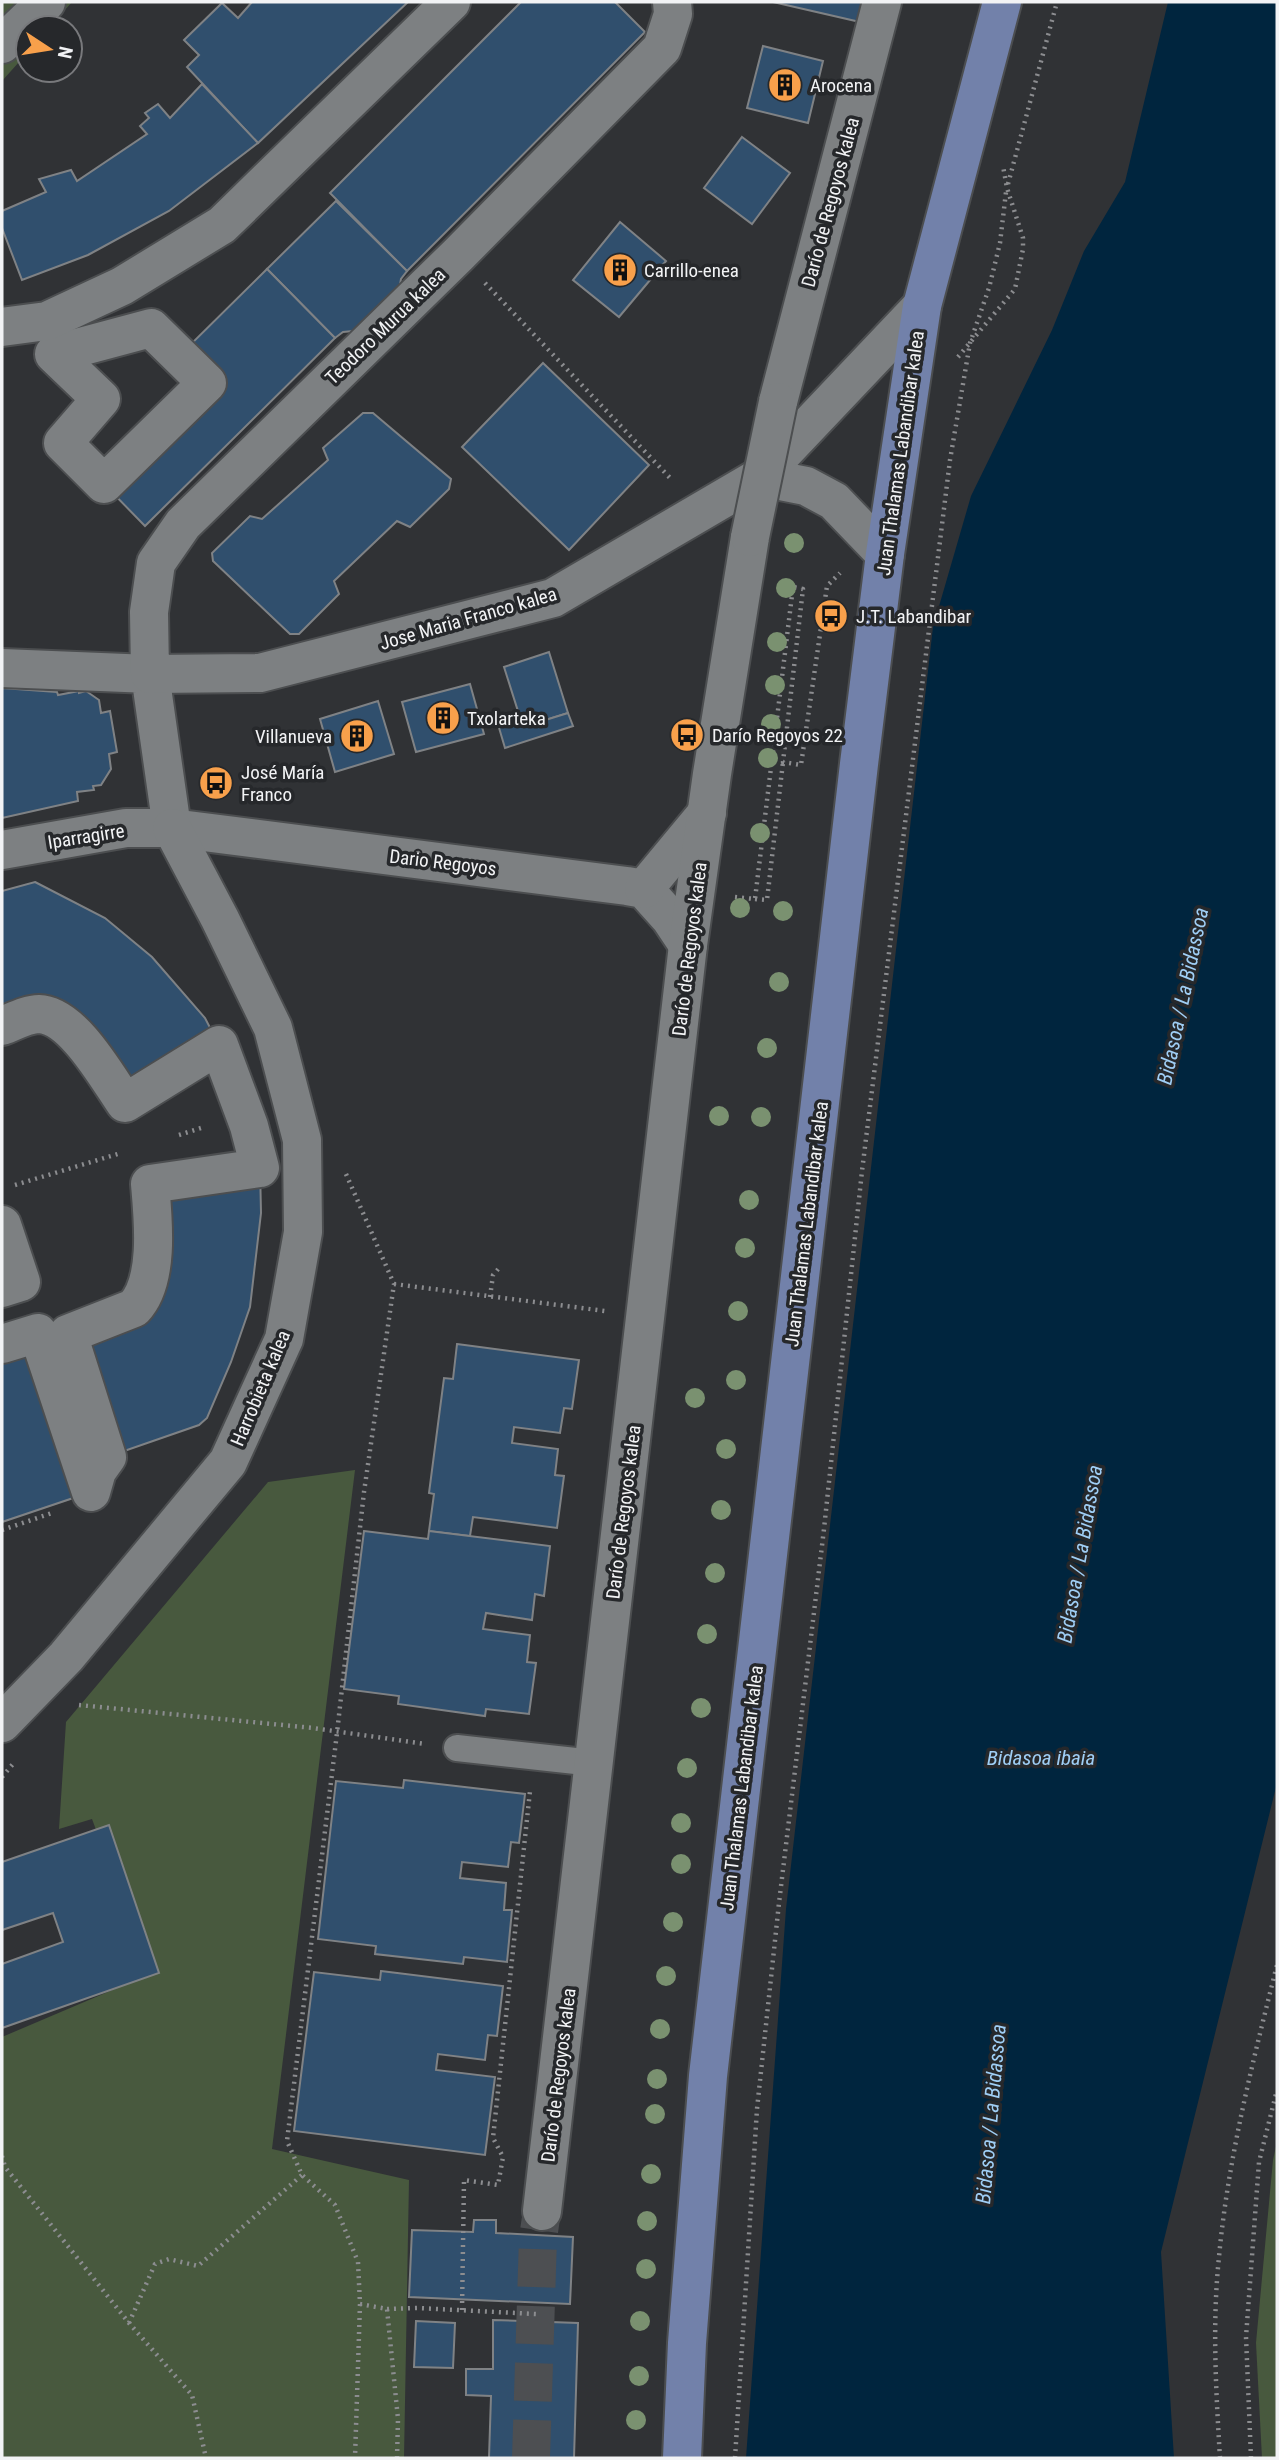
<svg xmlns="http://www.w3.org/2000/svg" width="1279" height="2460" viewBox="0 0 1279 2460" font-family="'Roboto Condensed',sans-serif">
  <rect width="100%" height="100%" fill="#303235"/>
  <g fill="#48593e">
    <polygon points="2,2 72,2 49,28 28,28 28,52 2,81"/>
    <polygon points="355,1470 272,2149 409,2180 404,2458 2,2458 2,2037 150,1974 92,1819 59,1829 66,1722 268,1482"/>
    <polygon points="1277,2142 1277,2458 1262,2458 1256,2343 1273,2160"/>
  </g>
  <polygon fill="#00253e" points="1168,2 1277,2 1277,1783 1161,2252 1174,2458 746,2458 786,1909 933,627 971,496 1052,330 1084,251 1125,182"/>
  <g fill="#304f6d" stroke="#7f8285" stroke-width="2">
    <polygon points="252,2 408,2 258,143 187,67 199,55 184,40 222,3 238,18"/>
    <polygon points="521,2 615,2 645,32 407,271 330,193"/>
    <polygon points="773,2 865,2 860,22"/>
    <polygon points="763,46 823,61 808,123 747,108"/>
    <polygon points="202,84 258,143 169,211 88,255 22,280 2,228 2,211 46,192 39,179 71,170 77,181 147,134 140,126 149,118 145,113 158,104 170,118"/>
    <polygon points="742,137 790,173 752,224 704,188"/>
    <polygon points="336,201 407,271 401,279 399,290 364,330 343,332 335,338 267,269"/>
    <polygon points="620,222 666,261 619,317 573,280"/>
    <polygon points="267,269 335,338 145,526 104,484 207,383 180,355"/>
    <polygon points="543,363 649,465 569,550 462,447"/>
    <polygon points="363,413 373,413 451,479 449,489 410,527 397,521 334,581 339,594 299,634 290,634 213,561 212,553 250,516 262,519 328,460 323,448"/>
    <polygon points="549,652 568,713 523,727 504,667"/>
    <polygon points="470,684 484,734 416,752 402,702"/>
    <polygon points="2,688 57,692 58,695 79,691 79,693 86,691 99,700 101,713 110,711 117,752 109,754 111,769 101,785 93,786 94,790 77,792 78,801 2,818"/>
    <polygon points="378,701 394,754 335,772 320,719"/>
    <polygon points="568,713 573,726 505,748 497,721 519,714 523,727"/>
    <polygon points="35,882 105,918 152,957 205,1018 219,1045 125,1103 62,1022 2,1026 2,891"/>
    <polygon points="260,1168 261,1213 250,1307 231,1362 207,1418 199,1425 107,1457 68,1334 148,1283 150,1184"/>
    <polygon points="38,1333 91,1492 2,1522 2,1345"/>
    <polygon points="457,1344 579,1360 572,1409 564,1408 560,1433 514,1427 512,1443 558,1449 555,1475 564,1476 557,1528 473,1517 470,1536 429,1531 434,1494 429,1493 444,1378 453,1379"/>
    <polygon points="364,1531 428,1539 429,1531 550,1546 544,1596 535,1594 532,1620 486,1613 483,1629 530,1635 527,1662 536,1663 529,1714 486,1709 485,1716 398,1704 399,1696 344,1689"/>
    <polygon points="404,1780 525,1794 519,1843 511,1842 508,1867 462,1862 460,1878 506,1883 504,1910 512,1910 507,1962 464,1957 463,1964 375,1954 376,1946 318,1939 336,1781 403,1788"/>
    <polygon points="109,1825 159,1973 2,2028 2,1964 63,1942 53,1913 2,1930 2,1862"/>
    <polygon points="381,1971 503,1986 497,2036 488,2035 485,2060 438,2054 436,2070 495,2077 485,2155 294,2131 314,1972 380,1980"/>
    <polygon points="474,2220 496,2220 496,2233 573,2237 570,2304 409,2297 412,2230 473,2232"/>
    <polygon points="493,2320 578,2323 574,2458 489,2458 491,2396 466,2395 466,2369 493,2369"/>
    <polygon points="416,2321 455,2323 453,2368 414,2367"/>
  </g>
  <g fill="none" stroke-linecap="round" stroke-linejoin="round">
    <polyline stroke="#4d4f52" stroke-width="38" stroke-dasharray="38 19" stroke-linecap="butt" points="531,2458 538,2238 542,2211"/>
    <g stroke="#4c4e50" stroke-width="30">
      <polyline id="service" points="457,1748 594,1763"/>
    </g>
    <g stroke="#4c4e50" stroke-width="42">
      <g id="pedestrian">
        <polygon points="151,328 207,383 104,484 63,443 101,399 54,354"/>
        <path d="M2 1026C13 1022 27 1014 39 1014 73 1015 107 1077 125 1103L219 1045 249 1126 260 1168 150 1184C153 1218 160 1281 134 1308L68 1334 107 1457 97 1471 91 1492 38 1333 2 1344"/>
        <polyline points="2,1225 21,1282 2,1288"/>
      </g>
    </g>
    <g stroke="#4c4e50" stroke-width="42">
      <g id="minor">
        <polyline points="2,44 46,2"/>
        <polyline points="2,668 150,674 172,828"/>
      </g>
    </g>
    <g stroke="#4c4e50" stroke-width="42">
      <g id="tertiary">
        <polyline points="672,2 673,14 662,48 458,255 183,524 156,563 149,612 150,674 260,673 553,598 760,477 922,306"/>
        <polyline points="2,327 47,321 122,286 222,225 451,2"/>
        <polyline points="778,402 882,2"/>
        <polyline points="760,477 806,486 834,501 885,554"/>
        <polyline points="2,850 126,828 172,828 627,886 644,889 670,918 688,945"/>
        <polyline points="644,889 707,813"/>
        <polyline points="2,1723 66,1657 228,1462 284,1339 303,1232 302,1140 273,1028 220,919 172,828"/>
        <polyline points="542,2211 688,945 712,774 750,537"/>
      </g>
    </g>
    <g stroke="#4c4e50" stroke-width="42">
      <polyline id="primary" points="682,2458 687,2343 708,2076 859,764 885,554 922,306 1002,2"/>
    </g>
    <g stroke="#8c8d90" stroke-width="4.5" stroke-dasharray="2 5" stroke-linecap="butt">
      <polyline points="1008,184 1057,2"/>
      <polyline points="485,283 672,480"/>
      <polyline points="958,357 1015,289 1023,249 1023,238 1007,188 1003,166"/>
      <polyline points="735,897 755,899 793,587 803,589 783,762 801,765 827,586 840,573"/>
      <polyline points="755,899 767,900 783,762"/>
      <polyline points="179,1135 204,1127"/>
      <polyline points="346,1174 394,1284 364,1492 337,1733 287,2141 302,2175 335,2205 358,2262 360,2304 355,2458"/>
      <polyline points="15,1185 121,1153"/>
      <polyline points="394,1284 605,1311"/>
      <polyline points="490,1297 493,1275 500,1267"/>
      <polyline points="2,1530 55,1512"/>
      <polyline points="79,1705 313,1728 425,1744"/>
      <polyline points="2,1777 13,1764"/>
      <polyline points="2,2156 5,2167 129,2323 192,2395 206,2458"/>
      <polyline points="360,2304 387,2309 398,2419 397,2458"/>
      <polyline points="387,2309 417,2308 536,2314"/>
      <polyline points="462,2310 464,2180 498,2185 503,2157 493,2138 530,1791"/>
      <polyline points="129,2323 155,2264 169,2259 198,2266 302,2175"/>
      <polyline points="735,2458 757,2109 779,1903 824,1529 862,1171 950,460 970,343 989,288 1000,243 1006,192"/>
      <path d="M1220 2458C1216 2391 1212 2324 1219 2257 1228 2158 1253 2061 1277 1965"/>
      <polyline points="1251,2458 1246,2337 1259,2162 1277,2090"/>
    </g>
    <use href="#service" stroke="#7d8082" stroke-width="26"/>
    <use href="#pedestrian" stroke="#7d8082" stroke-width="38"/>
    <use href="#minor" stroke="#7d8082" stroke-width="38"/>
    <use href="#tertiary" stroke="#7d8082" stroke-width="38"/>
    <use href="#primary" stroke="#7281aa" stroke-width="38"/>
    <g stroke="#4c4e50" stroke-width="42" stroke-linecap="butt">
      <polyline id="tertiary-bridge" points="750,537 778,402"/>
    </g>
    <use href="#tertiary-bridge" stroke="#7d8082" stroke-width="38"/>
  </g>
  <g fill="#7a9170">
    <circle cx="794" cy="543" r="10"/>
    <circle cx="786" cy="588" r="10"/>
    <circle cx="777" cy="642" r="10"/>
    <circle cx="775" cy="685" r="10"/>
    <circle cx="771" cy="724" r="10"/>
    <circle cx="768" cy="758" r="10"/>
    <circle cx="760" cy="833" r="10"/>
    <circle cx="740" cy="908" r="10"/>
    <circle cx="783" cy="911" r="10"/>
    <circle cx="779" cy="982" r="10"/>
    <circle cx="767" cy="1048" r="10"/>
    <circle cx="719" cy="1116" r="10"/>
    <circle cx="761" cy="1117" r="10"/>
    <circle cx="749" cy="1200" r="10"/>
    <circle cx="745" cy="1248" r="10"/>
    <circle cx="738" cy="1311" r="10"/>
    <circle cx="736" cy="1380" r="10"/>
    <circle cx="695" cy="1398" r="10"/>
    <circle cx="726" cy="1449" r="10"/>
    <circle cx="721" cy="1510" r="10"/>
    <circle cx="715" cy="1573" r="10"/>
    <circle cx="707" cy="1634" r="10"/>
    <circle cx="701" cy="1708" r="10"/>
    <circle cx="687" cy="1768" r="10"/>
    <circle cx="681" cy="1823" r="10"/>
    <circle cx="681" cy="1864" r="10"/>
    <circle cx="673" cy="1922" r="10"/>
    <circle cx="666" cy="1976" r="10"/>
    <circle cx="660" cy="2029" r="10"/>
    <circle cx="657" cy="2079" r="10"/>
    <circle cx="655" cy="2114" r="10"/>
    <circle cx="651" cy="2174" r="10"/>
    <circle cx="647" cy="2221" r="10"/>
    <circle cx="646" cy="2269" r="10"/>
    <circle cx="640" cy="2321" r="10"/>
    <circle cx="639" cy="2376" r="10"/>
    <circle cx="636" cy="2420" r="10"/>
  </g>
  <defs>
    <g id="building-disc" transform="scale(1.75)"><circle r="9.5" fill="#f8a04b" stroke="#26282b"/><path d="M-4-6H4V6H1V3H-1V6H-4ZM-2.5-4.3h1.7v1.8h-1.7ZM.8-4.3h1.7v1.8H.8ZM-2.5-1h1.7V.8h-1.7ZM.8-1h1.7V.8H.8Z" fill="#111"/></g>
    <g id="bus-disc" transform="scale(1.75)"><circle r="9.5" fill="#f8a04b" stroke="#26282b"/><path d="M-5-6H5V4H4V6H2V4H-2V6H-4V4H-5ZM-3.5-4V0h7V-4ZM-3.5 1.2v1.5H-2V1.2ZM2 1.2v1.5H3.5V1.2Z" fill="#111"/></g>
  </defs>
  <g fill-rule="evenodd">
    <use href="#building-disc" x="785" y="85"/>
    <use href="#building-disc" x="620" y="270"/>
    <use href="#bus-disc" x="831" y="616"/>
    <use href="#building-disc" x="443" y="718"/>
    <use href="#bus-disc" x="687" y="735"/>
    <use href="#building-disc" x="357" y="736"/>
    <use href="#bus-disc" x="216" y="783"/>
  </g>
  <g text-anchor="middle" stroke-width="7" stroke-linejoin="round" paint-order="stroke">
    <g font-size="19" fill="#f2f3f5" stroke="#26282b" text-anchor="start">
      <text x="810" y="92">Arocena</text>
      <text x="644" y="277">Carrillo-enea</text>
      <text x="856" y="623">J.T. Labandibar</text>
      <text x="467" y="725">Txolarteka</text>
      <text x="712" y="742">Darío Regoyos 22</text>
      <text x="332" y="743" text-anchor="end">Villanueva</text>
      <text x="241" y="779">José María<tspan x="241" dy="22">Franco</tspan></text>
    </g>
    <g font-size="19" fill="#f2f3f5" stroke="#26282b">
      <text transform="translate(830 202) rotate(-75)" y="7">Darío de Regoyos kalea</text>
      <text transform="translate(385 326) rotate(-44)" y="7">Teodoro Murua kalea</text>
      <text transform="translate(900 453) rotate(-82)" y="7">Juan Thalamas Labandibar kalea</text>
      <text transform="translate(468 618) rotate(-16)" y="7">Jose Maria Franco kalea</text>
      <text transform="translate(86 836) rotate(-9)" y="7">Iparragirre</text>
      <text transform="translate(443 862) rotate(7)" y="7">Dario Regoyos</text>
      <text transform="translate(689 949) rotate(-83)" y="7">Darío de Regoyos kalea</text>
      <text transform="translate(806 1224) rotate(-83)" y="7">Juan Thalamas Labandibar kalea</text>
      <text transform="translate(260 1388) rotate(-67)" y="7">Harrobieta kalea</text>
      <text transform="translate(623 1512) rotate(-83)" y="7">Darío de Regoyos kalea</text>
      <text transform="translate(741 1788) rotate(-83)" y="7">Juan Thalamas Labandibar kalea</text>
      <text transform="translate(558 2075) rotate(-83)" y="7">Darío de Regoyos kalea</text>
    </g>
    <g font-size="21" font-style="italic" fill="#9fcef5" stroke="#26282b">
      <text transform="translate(1183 996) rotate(-78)" y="7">Bidasoa / La Bidassoa</text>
      <text transform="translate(1080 1554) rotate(-80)" y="7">Bidasoa / La Bidassoa</text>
      <text x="1041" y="1765">Bidasoa ibaia</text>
      <text transform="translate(991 2114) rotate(-85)" y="7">Bidasoa / La Bidassoa</text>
    </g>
  </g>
  <rect width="1279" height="2460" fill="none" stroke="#f2f3f5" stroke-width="7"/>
  <g transform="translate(49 49) rotate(102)"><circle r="33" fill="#26282b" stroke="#78797c" stroke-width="2"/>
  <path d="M0-5L12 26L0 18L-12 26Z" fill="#f8a04b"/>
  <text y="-10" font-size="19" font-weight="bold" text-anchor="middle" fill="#f2f3f5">N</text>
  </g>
</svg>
